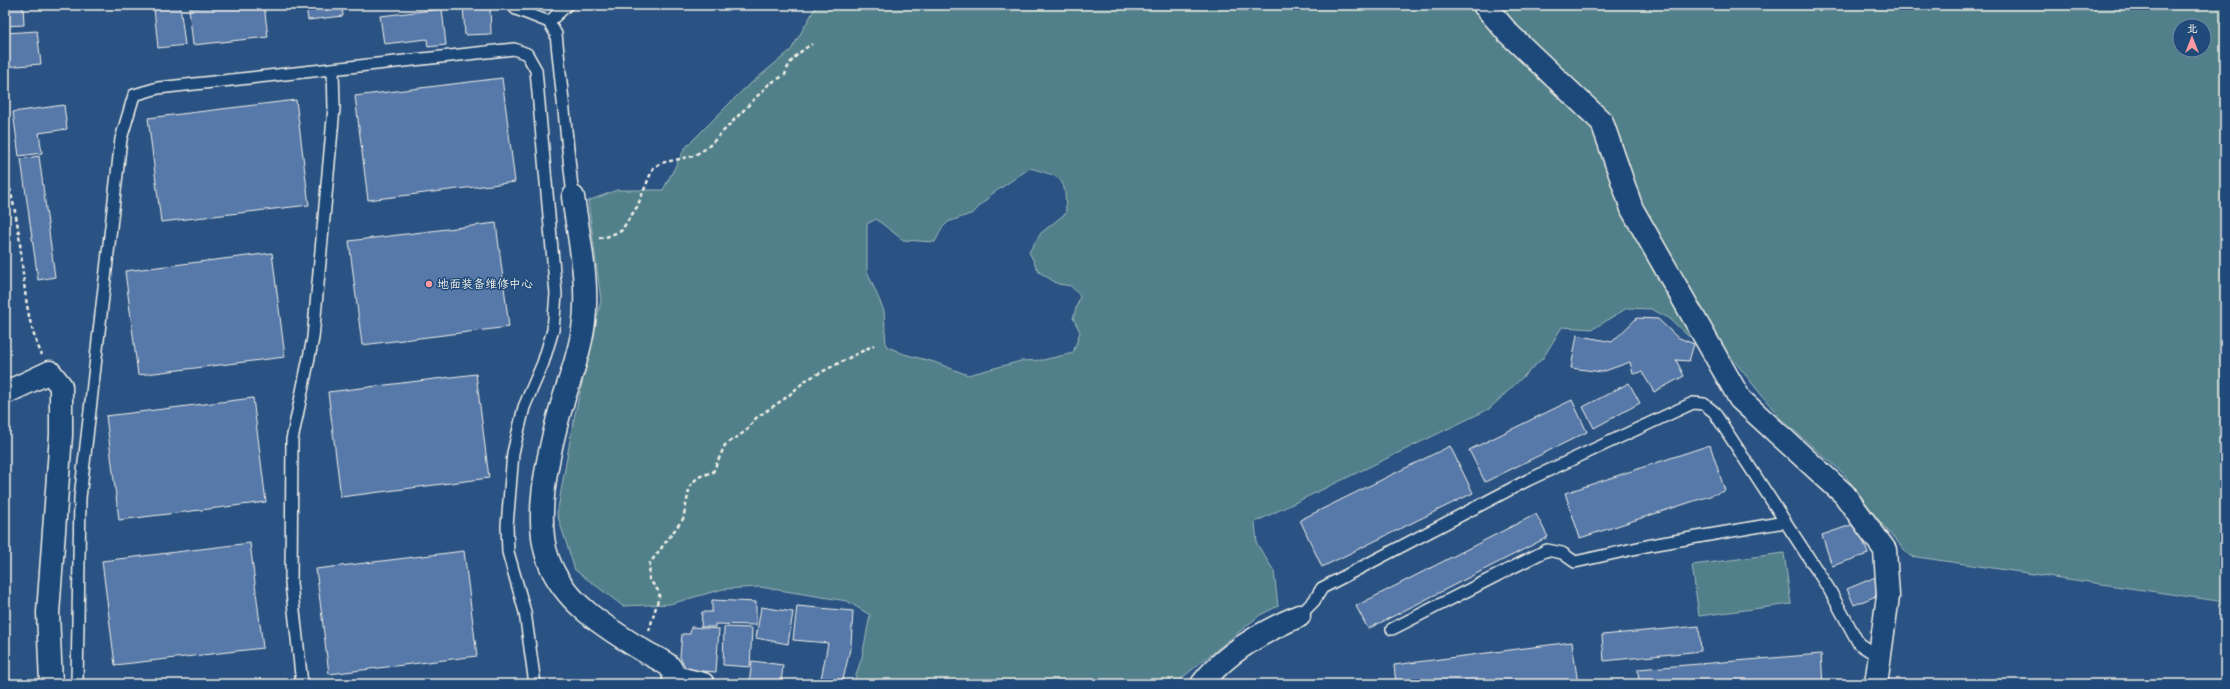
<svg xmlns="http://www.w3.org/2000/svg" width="2230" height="689" viewBox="0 0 2230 689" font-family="Itim,'LXGW WenKai TC',sans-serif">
  <rect width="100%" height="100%" fill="#2a5383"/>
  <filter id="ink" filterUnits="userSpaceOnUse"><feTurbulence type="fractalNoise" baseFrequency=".025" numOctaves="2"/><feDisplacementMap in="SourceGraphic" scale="8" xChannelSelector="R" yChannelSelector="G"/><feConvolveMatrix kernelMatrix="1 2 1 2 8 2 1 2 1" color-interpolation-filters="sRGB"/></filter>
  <g filter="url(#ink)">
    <g fill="#51808a" stroke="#a2b8b9" fill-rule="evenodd">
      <path d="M817 5H2225V602L1910 556 1881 523 1844 474 1780 418 1719 342 1688 336 1669 318 1651 309 1627 308 1593 329 1562 327 1543 358 1489 409 1255 522 1257 544 1274 571 1278 606 1260 615 1183 677 1179 684H853L862 657 870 615 847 601 760 587 723 589 670 604 623 606 575 570 557 514 573 423 601 300 588 201 617 190H663L685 148 743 90 791 50ZM2180 26H2204V50H2180ZM1030 168C1064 178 1065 176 1066 213L1041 233 1029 252 1039 272 1058 284 1071 286 1080 296 1073 318 1080 332 1073 353 1043 360 1021 361 968 375 934 362 904 354 886 346 884 311 867 271V224L876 219 903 240 935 242 942 228 948 222 973 213 992 194Z"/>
      <polygon points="1784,553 1791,604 1699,616 1692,565"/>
    </g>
    <g fill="#5779a9" stroke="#f4f1e8">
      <polygon points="5,5 23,5 24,25 5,26"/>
      <polygon points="215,5 264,5 268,37 193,45 189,8"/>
      <polygon points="306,5 342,5 343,16 308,20"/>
      <polygon points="463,5 490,5 491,34 465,35"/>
      <polygon points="180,6 185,45 158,48 154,8"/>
      <polygon points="442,9 446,45 428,47 427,39 384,44 380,16"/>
      <polygon points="37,31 41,64 5,67 5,33"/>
      <polygon points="502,78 515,182 368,200 355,96"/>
      <polygon points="296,100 309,205 161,222 148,118"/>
      <polygon points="64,105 67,129 39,133 42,153 19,156 13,112"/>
      <polygon points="39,156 55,277 38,280 21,159"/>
      <polygon points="496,223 509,327 362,345 349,241"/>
      <polygon points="272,253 285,357 138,375 125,271"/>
      <polygon points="1637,318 1658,319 1677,337 1694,344 1689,361 1676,360 1684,376 1654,392 1642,372 1633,374 1630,362 1602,372 1571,368 1577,335 1612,342"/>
      <polygon points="476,374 489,478 341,497 328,392"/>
      <polygon points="1629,383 1640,403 1594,428 1583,407"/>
      <polygon points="253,398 266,502 119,520 106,416"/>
      <polygon points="1572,400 1587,432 1485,482 1469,450"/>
      <polygon points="1710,445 1725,491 1580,538 1565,493"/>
      <polygon points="1450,446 1473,493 1322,567 1300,520"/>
      <polygon points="1536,514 1548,537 1368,629 1356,606"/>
      <polygon points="1857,523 1868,554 1832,566 1822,535"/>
      <polygon points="250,543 263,648 115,665 102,561"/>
      <polygon points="464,551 477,656 329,674 316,569"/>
      <polygon points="1878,576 1876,596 1854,605 1847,589"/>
      <polygon points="712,600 756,602 756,625 715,624 715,627 701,627 702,612 712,612"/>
      <polygon points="797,606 853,611 851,645 842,684 820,684 828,643 793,640"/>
      <polygon points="761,607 793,612 788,644 756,638"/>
      <polygon points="1699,626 1701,651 1604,661 1602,635"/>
      <polygon points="691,627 719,629 716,672 687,670 680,657 682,634 690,634"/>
      <polygon points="724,627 752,628 750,667 723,665"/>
      <polygon points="1572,642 1578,684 1396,684 1394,665"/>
      <polygon points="1821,654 1823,684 1639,684 1638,669"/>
      <polygon points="752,661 783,665 781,684 749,684"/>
      <polygon points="261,679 261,684 222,684"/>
    </g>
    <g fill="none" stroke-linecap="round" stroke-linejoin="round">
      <g stroke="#f4f1e8" stroke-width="14">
        <g id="service">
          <polyline points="512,5 516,9 549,22 556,34 573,197"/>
          <polyline points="549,22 567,5"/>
          <polyline points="1299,616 1314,601 1322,588 1528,480 1693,403 1704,404 1714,412 1829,589 1859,644 1878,656"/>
          <polyline points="1392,629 1547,550 1562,553 1575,562 1651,545 1785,522"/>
          <polyline points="77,684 80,498 121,139 134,95 158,88 514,49 527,54 536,70 556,294 553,330 543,363 524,407 513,453 507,526 508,552 525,612 535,684"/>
          <polyline points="302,684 291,583 292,440 313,338 334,108 333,69"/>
        </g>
      </g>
      <g stroke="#f4f1e8" stroke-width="25">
        <g id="minor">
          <polyline points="1484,5 1508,33 1602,122 1632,209 1740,399 1844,494 1885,550 1888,596 1876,684"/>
          <path d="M573 197C579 239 590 286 583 329 578 362 565 390 557 422 547 461 534 520 548 559 563 602 605 627 642 650 650 655 660 659 668 665 673 669 675 678 675 684"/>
          <polyline points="5,393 50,372 61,386 61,435 48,613 51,684"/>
          <polyline points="674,677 703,684"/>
          <path d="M1202 684C1226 652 1264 631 1299 616"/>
        </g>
      </g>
      <g stroke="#f4f1e8" stroke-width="2.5" stroke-dasharray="4 3" stroke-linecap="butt">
        <path d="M5 168C10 190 16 212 19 235 24 274 24 319 42 355"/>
        <path d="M599 238 606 237 621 231 637 207 653 168 661 163 693 156 707 148 769 84 785 75C789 60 799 52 812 44"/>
        <polyline points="649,631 660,593 649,579 650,563 683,519 690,486 698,477 713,472 725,445 746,431 756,418 787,397 806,380 874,345"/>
      </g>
      <use href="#service" stroke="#1f4a7a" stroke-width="11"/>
      <use href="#minor" stroke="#1f4a7a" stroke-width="22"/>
    </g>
  </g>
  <circle fill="#ff9aa2" stroke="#1f4a7a" stroke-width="1.5" cx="429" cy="284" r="4"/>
  <g text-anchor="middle" stroke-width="3" stroke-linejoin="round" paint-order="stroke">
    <g font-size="12" fill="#f4f1e8" stroke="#1f4a7a" text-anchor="start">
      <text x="437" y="288">地面装备维修中心</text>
    </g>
  </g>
  <rect width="2230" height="689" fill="none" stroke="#1f4a7a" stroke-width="20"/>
  <rect x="10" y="10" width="2210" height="669" fill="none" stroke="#f4f1e8" stroke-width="1.5" filter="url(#ink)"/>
  <g transform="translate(2192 38)"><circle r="19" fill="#1f4a7a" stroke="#748da6"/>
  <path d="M0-3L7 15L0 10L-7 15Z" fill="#ff9aa2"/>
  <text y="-6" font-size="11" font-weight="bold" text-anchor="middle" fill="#f4f1e8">北</text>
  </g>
</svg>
